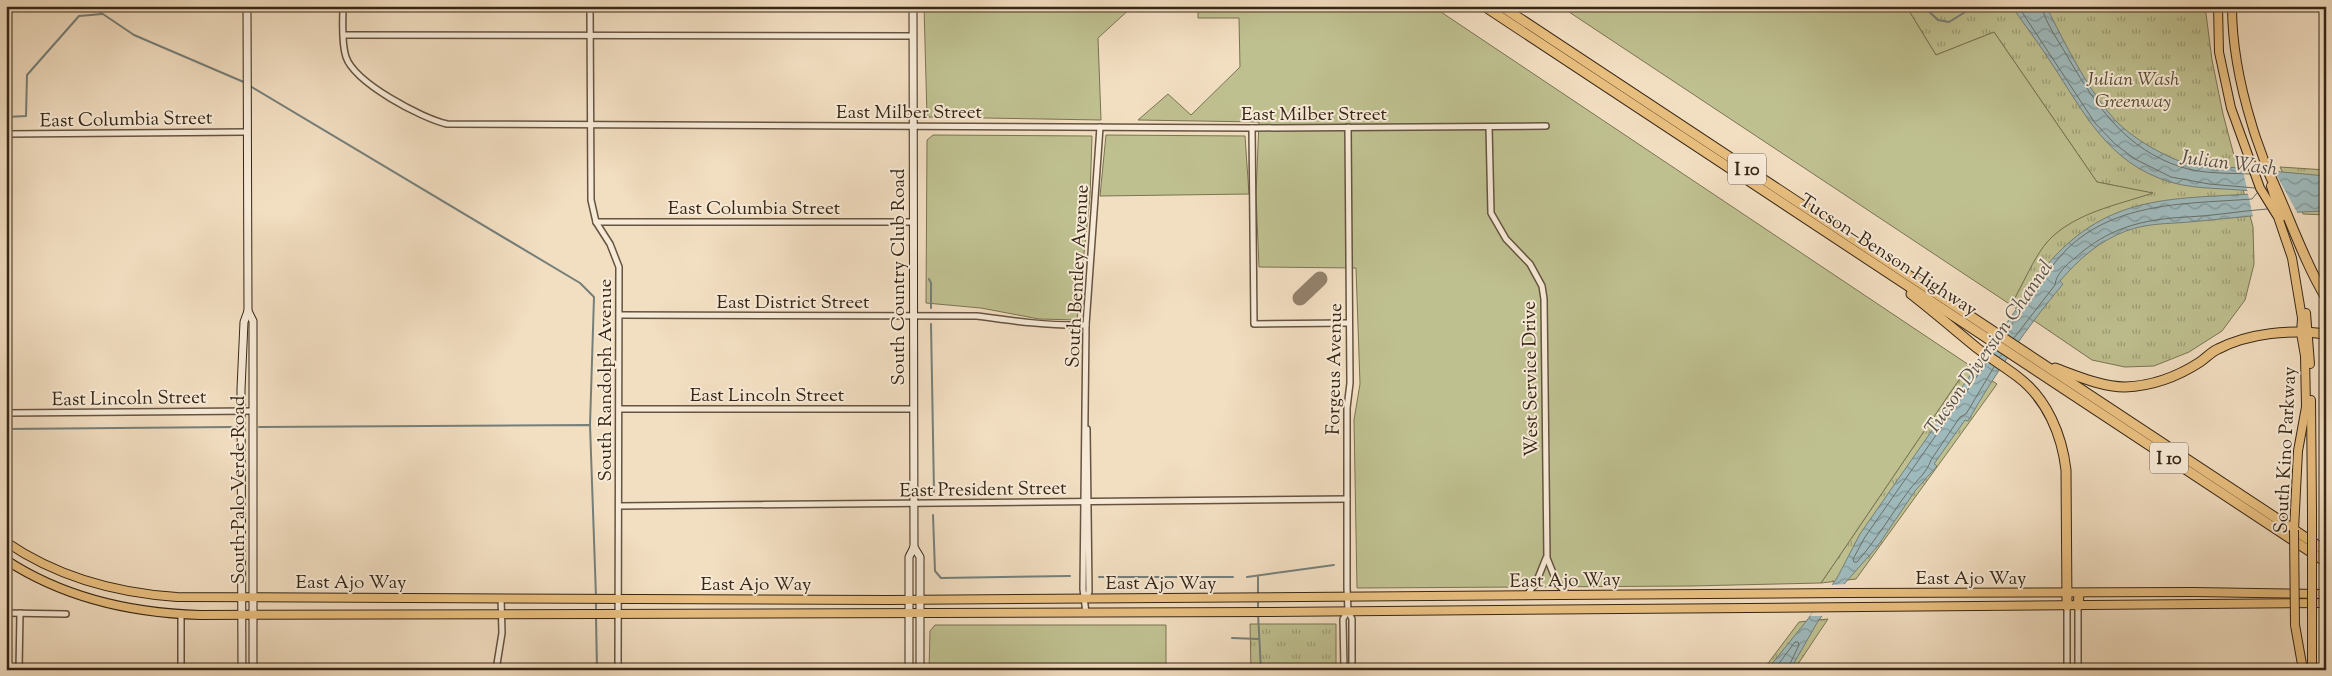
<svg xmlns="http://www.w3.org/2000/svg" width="2332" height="676" viewBox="0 0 2332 676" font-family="'Sorts Mill Goudy',serif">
  <defs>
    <pattern id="park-tufts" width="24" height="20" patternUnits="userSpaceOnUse" patternTransform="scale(1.25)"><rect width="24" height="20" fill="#bfc090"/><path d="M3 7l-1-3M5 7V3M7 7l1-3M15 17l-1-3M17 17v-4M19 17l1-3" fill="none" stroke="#9c9c75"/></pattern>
    <pattern id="water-waves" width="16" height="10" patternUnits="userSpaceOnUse" patternTransform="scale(1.25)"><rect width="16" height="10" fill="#9fbabc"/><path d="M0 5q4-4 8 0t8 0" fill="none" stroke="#829798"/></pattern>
  </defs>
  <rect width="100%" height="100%" fill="#f2dec1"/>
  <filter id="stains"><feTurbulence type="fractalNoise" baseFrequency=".004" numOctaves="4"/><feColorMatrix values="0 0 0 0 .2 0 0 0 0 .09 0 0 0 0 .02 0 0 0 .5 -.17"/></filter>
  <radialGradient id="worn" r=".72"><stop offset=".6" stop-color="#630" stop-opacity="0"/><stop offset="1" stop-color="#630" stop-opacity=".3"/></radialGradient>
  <g fill="url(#park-tufts)" stroke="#7a7353">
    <path d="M1906 6H2205L2212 60 2223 114 2253 227 2254 264 2245 300 2222 331 2189 352 2154 366 2125 367 2092 360 2011 305C2021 288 2034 256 2047 242 2073 213 2116 205 2151 193L2097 182 1994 32 1936 55Z"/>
    <polygon points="2280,167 2326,170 2326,215 2303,214"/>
    <polygon points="1969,365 1997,384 1856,579 1821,583"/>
    <polygon points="1828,619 1794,670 1763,670 1799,622"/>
    <polygon points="1250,624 1336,624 1336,670 1251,670"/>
  </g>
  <g fill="#bfc090" stroke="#7a7353">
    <polygon points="924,6 1133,6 1098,38 1101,120 927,117"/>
    <polygon points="1198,6 1432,6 1969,365 1821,583 1690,586 1357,588 1354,420 1360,384 1356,268 1259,267 1256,195 1259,122 1138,120 1168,94 1191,115 1240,67 1239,18 1198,18"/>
    <path d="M1560 6H1906L1936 55 1994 32 2097 182 2153 193C2117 205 2074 213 2048 241 2035 255 2021 288 2011 305Z"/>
    <polygon points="933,135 1092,136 1090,196 1077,320 1039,319 981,308 926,303 927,140"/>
    <polygon points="1106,135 1245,136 1249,194 1100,196"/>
    <polygon points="935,625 1166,625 1166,670 929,670 930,631"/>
  </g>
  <path fill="url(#water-waves)" stroke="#757f7a" d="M2010 6H2046C2064 42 2089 92 2116 121 2135 140 2159 153 2184 163L2326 176V211C2280 212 2235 218 2189 222 2168 224 2147 223 2126 231 2099 241 2079 259 2060 281L2063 284C2027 327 1996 372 1968 421L1965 420 1934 464 1937 466 1915 491 1877 547 1845 583 1817 623 1790 670H1767L1808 619 1837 578 1860 534 2047 265C2110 191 2176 200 2264 193 2233 187 2201 191 2170 182 2108 163 2085 114 2052 64 2040 45 2026 27 2013 8Z"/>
  <g fill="#f2dec1">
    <polygon points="2242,166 2273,169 2298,214 2253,217"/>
    <polygon points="1847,584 1825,616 1810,616 1830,585"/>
  </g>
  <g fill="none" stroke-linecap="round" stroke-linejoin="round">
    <g stroke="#6a7069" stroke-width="1">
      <polyline points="2018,6 2095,123 2115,144 2135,159 2171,177 2209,184 2255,188"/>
      <path d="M2042 6C2044 22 2062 46 2070 61 2098 108 2126 149 2181 167 2202 174 2228 173 2250 174"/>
      <path d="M2006 333C2025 306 2043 274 2066 250 2116 201 2187 204 2252 199L2257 193"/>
      <path d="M2014 338 2055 285C2056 274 2067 264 2075 258 2108 228 2143 219 2187 217 2213 216 2240 211 2267 209"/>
      <path d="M1987 362 1865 537 1853 559 1854 562H1857C1877 539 1892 513 1910 489 1918 479 1927 472 1931 460L1960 417 1966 414 1994 367"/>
      <polyline points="1774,670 1795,642 1798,642 1799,645 1787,670"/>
    </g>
    <g stroke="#757f7a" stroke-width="2">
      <polyline points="91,6 134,35 246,83"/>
      <polyline points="1923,6 1938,20 1949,22 1975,6"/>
      <polyline points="250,86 580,283 594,297 590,425"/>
      <polyline points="6,117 26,116 27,75 79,16 102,14"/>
      <polyline points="929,279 931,283 931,308"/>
      <polyline points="931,324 934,492"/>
      <polyline points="259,427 590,425 596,597"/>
      <polyline points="6,429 232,427"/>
      <polyline points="933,515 935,571 941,578 1070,576"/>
      <polyline points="1099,577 1233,577"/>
      <polyline points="1247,577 1334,565"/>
      <polyline points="1258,595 1258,577"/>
      <polyline points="1258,599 1258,610"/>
      <polyline points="596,602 596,612"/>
      <polyline points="1258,614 1261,670"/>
      <polyline points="596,617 597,670"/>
      <polyline points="1232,638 1258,639"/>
    </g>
    <polyline stroke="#94826c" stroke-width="15" points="1300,298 1320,279"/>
    <g stroke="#655441" stroke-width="8">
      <g id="street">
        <path d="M343 6C343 21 341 42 346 57 355 83 421 118 447 124L1252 128 1546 126"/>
        <polyline points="590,6 591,200 596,222 610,244 619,267 618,670"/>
        <polyline points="344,35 912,36"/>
        <polyline points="1348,127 1350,383 1347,408 1347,588 1348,611 1352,619 1352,670"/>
        <polyline points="1489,127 1491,213 1506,239 1530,264 1542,286 1544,299 1547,558 1557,583 1568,595"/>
        <polyline points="1252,128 1254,324 1349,323"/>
        <polyline points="6,134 246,132"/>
        <polyline points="596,222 912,222"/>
        <path d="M620 315 977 316C1013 321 1048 326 1086 325"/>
        <polyline points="620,409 914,409"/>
        <polyline points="6,413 253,411"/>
        <polyline points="619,506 1347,499"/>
        <polyline points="1526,596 1536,583 1546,558"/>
        <polyline points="1086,599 1089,592 1087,429"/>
        <polyline points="2067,606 2067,670"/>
        <polyline points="6,613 66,614"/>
        <polyline points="1086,613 1083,589 1086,325 1100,127"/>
        <polyline points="181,615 181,670"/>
        <polyline points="19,670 20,613"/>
        <polyline points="496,670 502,633 501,598"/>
        <polyline points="1344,670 1343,619 1348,611"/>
        <polyline points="2078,670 2078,606"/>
      </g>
    </g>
    <g stroke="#362616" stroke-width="9">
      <g id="secondary">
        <polyline points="248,311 253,321 253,670"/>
        <polyline points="914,547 920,557 920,670"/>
        <polyline points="242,670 241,389 244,322 248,311 247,6"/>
        <polyline points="909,670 909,557 914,547 913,6"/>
      </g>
    </g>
    <g stroke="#362616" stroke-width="10">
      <g id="primary">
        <polyline points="2218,6 2219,52 2231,108 2260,188 2278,217 2292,258 2302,318 2301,333 2305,356 2306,407 2298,451 2294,530"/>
        <path d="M2232 6C2232 47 2240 86 2252 125 2256 140 2263 155 2267 170"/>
        <polyline points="2271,186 2281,217"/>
        <polyline points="2306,313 2310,364"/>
        <polyline points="2311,400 2312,511"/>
        <path d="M6 542C57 577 117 593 177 597L889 600 1841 593 2194 592 2326 594"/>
        <path d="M6 560C64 598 132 613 200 615L1269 612 2326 603"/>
        <polyline points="2295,625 2303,670"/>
        <polyline points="2312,626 2312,670"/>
      </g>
    </g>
    <g stroke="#362616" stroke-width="11">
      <g id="highway">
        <polyline points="1484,6 2326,562"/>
        <polyline points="1501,6 2326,551"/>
        <path d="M2265 165C2287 209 2301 256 2326 298"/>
        <path d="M1911 294C1934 312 1955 330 1977 348 1990 358 2005 367 2018 377 2047 399 2062 435 2066 470L2067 606"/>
        <path d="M2055 368C2077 376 2102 387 2125 387 2152 386 2177 377 2200 362 2206 358 2211 352 2218 349 2249 333 2291 329 2326 334"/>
        <polyline points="2078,606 2079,594"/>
      </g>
    </g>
    <use href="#street" stroke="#f7ead7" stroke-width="5"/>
    <use href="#secondary" stroke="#f7ead7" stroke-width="7"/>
    <use href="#primary" stroke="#e9bf80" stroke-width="8"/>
    <use href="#highway" stroke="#e9bf80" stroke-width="9"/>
    <g stroke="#362616" stroke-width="10" stroke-linecap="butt">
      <g id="primary-bridge">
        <polyline points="2312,511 2312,626"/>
        <polyline points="2294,530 2295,625"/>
      </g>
    </g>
    <use href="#primary-bridge" stroke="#e9bf80" stroke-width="8"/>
  </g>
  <g text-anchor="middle" stroke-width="4" stroke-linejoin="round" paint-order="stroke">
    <g fill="#f7ead7" stroke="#706150" stroke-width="1">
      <rect x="1728" y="153.5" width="38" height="31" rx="4"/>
      <rect x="2150" y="442.5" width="38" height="31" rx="4"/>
    </g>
    <g font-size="18" font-weight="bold" fill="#362616">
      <text x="1747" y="175">I 10</text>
      <text x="2169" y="464">I 10</text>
    </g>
    <g font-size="19" font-style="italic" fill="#584c34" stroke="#f7ead7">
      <text x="2133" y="85">Julian Wash<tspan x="2133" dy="22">Greenway</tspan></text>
    </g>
    <g font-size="19" fill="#362616" stroke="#f7ead7">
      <text x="909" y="118">East Milber Street</text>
      <text x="1314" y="120">East Milber Street</text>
      <text transform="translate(126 118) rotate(-1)" y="7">East Columbia Street</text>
      <text x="754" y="214">East Columbia Street</text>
      <text transform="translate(1889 254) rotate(33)" y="7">Tucson–Benson Highway</text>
      <text transform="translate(1076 276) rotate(-87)" y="7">South Bentley Avenue</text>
      <text transform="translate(897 277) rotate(-90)" y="7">South Country Club Road</text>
      <text x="793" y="308">East District Street</text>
      <text transform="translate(1333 369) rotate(-89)" y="7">Forgeus Avenue</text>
      <text transform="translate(1529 379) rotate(-91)" y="7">West Service Drive</text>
      <text transform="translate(604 380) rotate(-90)" y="7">South Randolph Avenue</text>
      <text x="767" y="401">East Lincoln Street</text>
      <text transform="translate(129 397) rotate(-1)" y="7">East Lincoln Street</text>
      <text transform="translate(2284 450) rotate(-87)" y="7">South Kino Parkway</text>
      <text transform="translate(983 488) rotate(-1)" y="7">East President Street</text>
      <text transform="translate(237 490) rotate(-90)" y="7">South Palo Verde Road</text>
      <text x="1971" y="584">East Ajo Way</text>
      <text transform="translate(1565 579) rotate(-1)" y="7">East Ajo Way</text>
      <text x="351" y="588">East Ajo Way</text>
      <text x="1161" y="589">East Ajo Way</text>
      <text x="756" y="590">East Ajo Way</text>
    </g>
    <g font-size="20" font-style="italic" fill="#565248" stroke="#f7ead7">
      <text transform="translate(2229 162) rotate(7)" y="7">Julian Wash</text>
      <text transform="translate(1988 347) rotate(-55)" y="7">Tucson Diversion Channel</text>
    </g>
  </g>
  <rect width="2332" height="676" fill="none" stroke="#f2dec1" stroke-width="25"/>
  <rect x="8" y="8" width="2317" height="661" fill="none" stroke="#362616" stroke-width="2.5"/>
  <rect x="12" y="12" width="2307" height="651" fill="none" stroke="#362616"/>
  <rect width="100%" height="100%" filter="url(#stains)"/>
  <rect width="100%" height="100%" fill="url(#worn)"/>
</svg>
